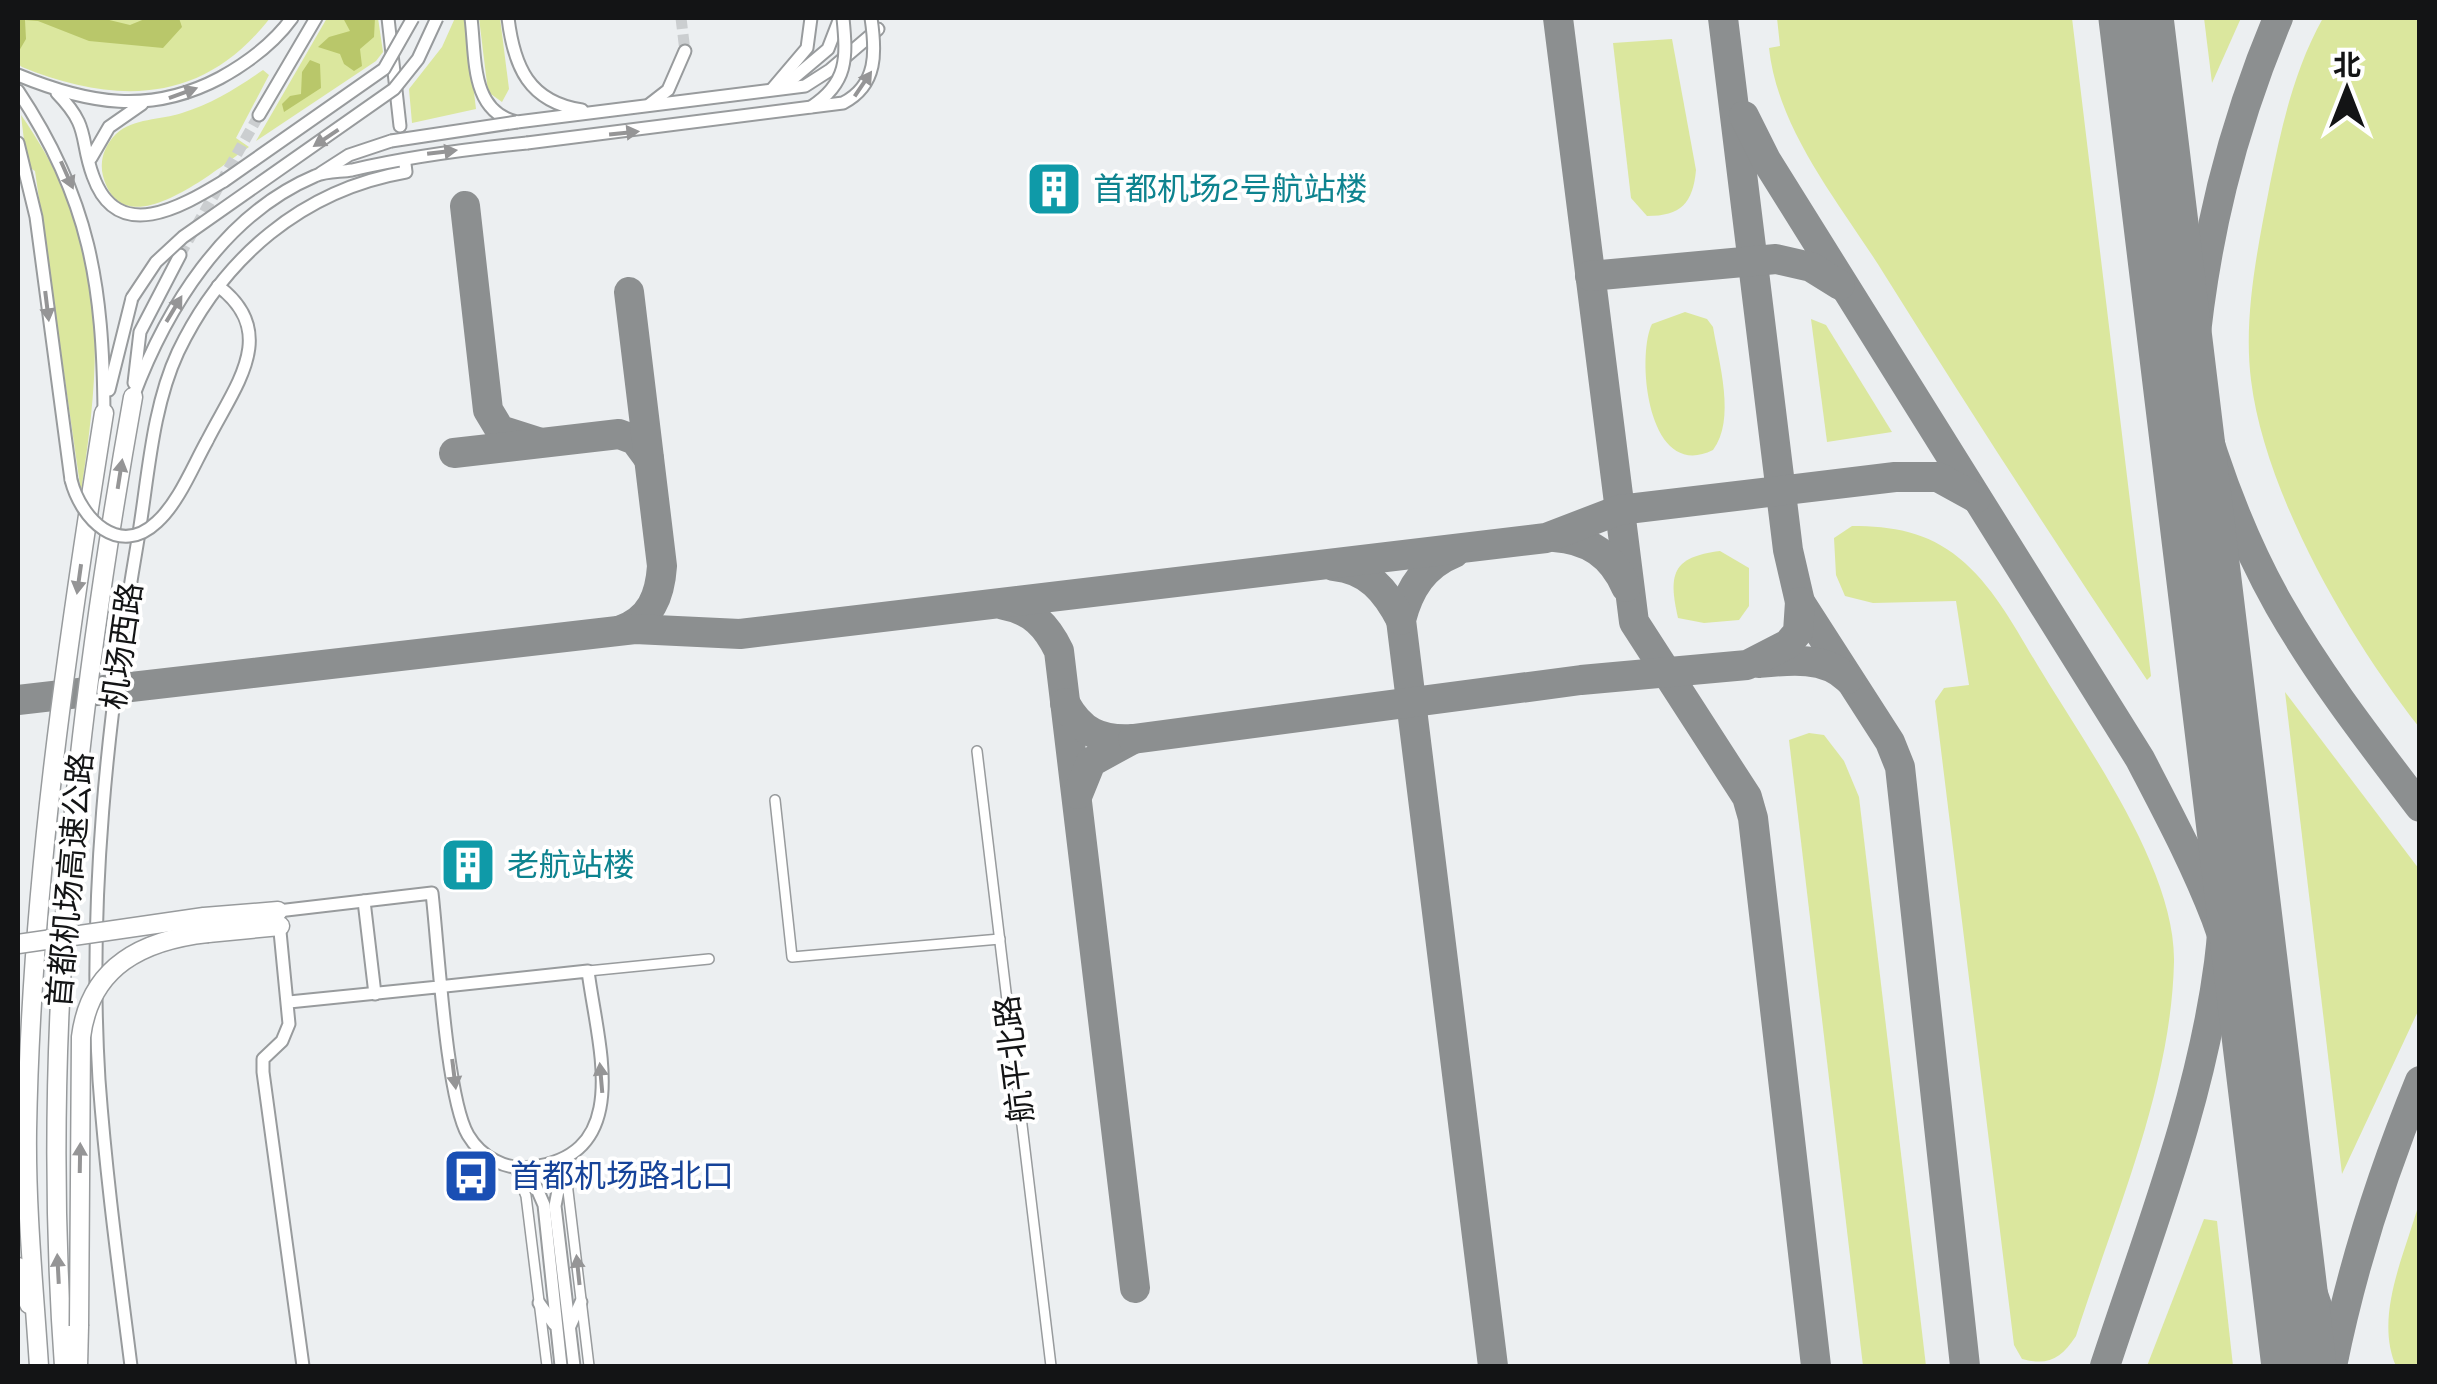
<svg xmlns="http://www.w3.org/2000/svg" width="2437" height="1384" viewBox="0 0 2437 1384" font-family="Karla,'Noto Sans SC',sans-serif">
  <rect width="100%" height="100%" fill="#eceff1"/>
  <g fill="#dbe79e">
    <path d="M18 18H270C203 105 116 105 22 67L18 64Z"/>
    <polygon points="327,18 378,18 383,52 376,61 256,141"/>
    <polygon points="455,18 465,18 476,109 412,123 409,89 442,47"/>
    <polygon points="479,18 500,18 509,89 502,102 488,92"/>
    <path d="M1777 18H2072L2151 676 2147 680C2058 547 1971 413 1886 277 1843 207 1778 132 1769 48L1780 46Z"/>
    <polygon points="2204,18 2241,18 2212,83"/>
    <path d="M2323 18H2419V727C2349 638 2265 494 2251 380 2243 316 2258 247 2270 184 2282 125 2294 70 2323 18Z"/>
    <path d="M1672 39 1696 170C1693 203 1681 216 1647 216L1631 198 1613 43Z"/>
    <path d="M263 70 269 75 236 138 249 147C217 168 123 251 103 176 99 160 105 145 116 134 133 118 161 120 182 113 212 104 237 88 263 70Z"/>
    <path d="M21 115C109 241 103 348 81 492L35 171 27 166Z"/>
    <path d="M1685 312 1707 319 1713 327C1719 363 1736 420 1713 450 1647 483 1636 356 1652 324Z"/>
    <polygon points="1811,319 1826,325 1892,432 1827,442"/>
    <path d="M1852 526C1892 526 1928 532 1959 558 1996 588 2018 634 2043 674 2089 750 2176 871 2174 962 2171 1089 2114 1216 2076 1336 2061 1359 2048 1366 2022 1359L2014 1345 1935 701 1944 688 1969 685 1956 601 1873 603 1845 596 1836 575 1834 538Z"/>
    <path d="M1720 551 1749 568V606L1739 620 1704 623 1678 618C1668 574 1672 557 1720 551Z"/>
    <polygon points="2285,692 2419,869 2419,1009 2342,1174"/>
    <polygon points="1809,733 1824,735 1844,761 1859,797 1926,1366 1863,1366 1789,740"/>
    <path d="M2419 1203V1366H2396C2374 1316 2405 1254 2419 1203Z"/>
    <polygon points="2204,1219 2217,1221 2233,1366 2147,1366"/>
  </g>
  <g fill="#b9c76a">
    <polygon points="18,18 101,18 130,25 147,18 179,18 182,27 163,48 89,41 38,21 25,20 26,39 19,51"/>
    <polygon points="343,18 375,18 374,37 360,49 362,66 354,71 344,64 340,54 318,47 329,37 350,31"/>
    <polygon points="310,60 320,64 321,88 284,112 282,104 290,96 301,94 302,72"/>
  </g>
  <g fill="none" stroke-linecap="round" stroke-linejoin="round">
    <g stroke="#8c8f90" stroke-width="30">
      <polyline points="1558,18 1634,622 1747,797 1753,818 1816,1366"/>
      <polyline points="1723,18 1788,550 1800,602 1890,742 1900,767 1965,1366"/>
      <path d="M1744 116 1766 160 2140 759C2167 811 2195 863 2216 918 2243 991 2258 1066 2272 1141"/>
      <polyline points="465,206 488,410 500,430 538,442"/>
      <polyline points="1590,276 1776,259 1811,267 1840,285"/>
      <path d="M2170 295C2195 403 2224 508 2279 605 2320 677 2370 741 2420 807"/>
      <path d="M2193 362C2204 240 2231 130 2278 18"/>
      <polyline points="454,453 619,434 635,440 649,459"/>
      <path d="M1554 537C1588 539 1612 555 1626 587"/>
      <path d="M1454 553C1424 565 1409 589 1401 620L1493 1366"/>
      <path d="M1334 566C1368 569 1386 591 1401 620"/>
      <path d="M1004 605C1032 610 1047 626 1059 651L1135 1288"/>
      <path d="M621 630C651 619 660 596 662 566L629 292"/>
      <path d="M1759 663C1789 660 1826 656 1848 679"/>
      <polyline points="18,700 635,629 740,634 1546,538 1619,510 1895,477 1938,477 1976,498"/>
      <path d="M1065 703C1081 732 1100 741 1133 739L1091 762 1078 794"/>
      <polyline points="1133,739 1581,680 1747,665 1788,644 1798,632 1800,602"/>
      <polyline points="2278,1193 2334,1355"/>
      <path d="M2105 1366C2148 1235 2201 1101 2219 963 2228 893 2224 820 2225 749"/>
      <path d="M2332 1366C2352 1267 2381 1176 2420 1081"/>
    </g>
    <polyline stroke="#8c8f90" stroke-width="75" points="2136,18 2299,1366"/>
    <g stroke="#cbced0" stroke-width="11" stroke-dasharray="11 5.5" stroke-linecap="butt">
      <polyline points="681,18 685,51"/>
      <polyline points="180,255 259,115"/>
    </g>
    <g stroke="#989b9d" stroke-width="12">
      <g id="minor">
        <polyline points="977,751 1051,1366"/>
        <polyline points="775,800 792,957 1000,939"/>
        <polyline points="588,971 709,959"/>
        <polyline points="565,1166 589,1366"/>
        <polyline points="515,1168 526,1196 547,1366"/>
      </g>
    </g>
    <g stroke="#989b9d" stroke-width="15">
      <g id="tertiary">
        <polyline points="388,18 400,126"/>
        <path d="M471 18C476 57 470 112 517 122L805 86 830 70 878 29"/>
        <path d="M508 18C514 67 529 102 582 110"/>
        <path d="M18 75C88 104 150 115 220 78 247 63 274 43 292 18"/>
        <polyline points="783,87 828,49 840,18"/>
        <polyline points="773,88 807,48 811,18"/>
        <path d="M18 91C90 199 103 286 104 413"/>
        <path d="M57 93C91 128 79 138 93 176 118 246 184 205 224 181"/>
        <polyline points="650,104 668,90 685,51"/>
        <polyline points="259,115 316,18"/>
        <polyline points="18,143 36,217 71,480"/>
        <polyline points="91,158 109,127 142,104"/>
        <polyline points="321,173 349,155 391,141"/>
        <polyline points="134,383 140,332 180,255"/>
        <polyline points="109,390 132,298"/>
        <path d="M133 397C166 309 223 215 315 176 326 171 340 172 352 170 411 156 468 149 527 143"/>
        <path d="M207 441C234 387 281 333 218 286"/>
        <polyline points="364,901 375,994"/>
        <path d="M289 1002C389 992 488 982 588 971 597 1043 635 1154 532 1167 506 1171 481 1157 468 1135 446 1097 438 944 432 893L278 911 289 1024 282 1041 263 1059V1072L303 1366"/>
        <polyline points="564,1160 555,1206 574,1366"/>
        <polyline points="515,1168 534,1182 544,1205 561,1366"/>
        <polyline points="539,1303 554,1324"/>
        <polyline points="570,1326 581,1302"/>
        <path d="M131 1366C119 1271 106 1176 99 1080 88 901 107 721 137 545 148 482 151 410 178 352 223 258 302 190 406 172L405 164"/>
      </g>
    </g>
    <g stroke="#989b9d" stroke-width="21">
      <g id="motorway">
        <polyline points="204,917 278,911"/>
        <polyline points="208,933 280,926"/>
        <polyline points="18,1267 29,1304"/>
        <path d="M39 1366C34 1289 26 1209 27 1131 31 890 66 651 104 413"/>
        <path d="M64 1366C40 1037 75 721 133 397"/>
        <polyline points="78,1366 79,1326"/>
      </g>
    </g>
    <use href="#minor" stroke="#fff" stroke-width="9"/>
    <use href="#tertiary" stroke="#fff" stroke-width="11"/>
    <use href="#motorway" stroke="#fff" stroke-width="18"/>
    <g stroke="#989b9d" stroke-width="15" stroke-linecap="butt">
      <g id="tertiary-bridge">
        <path d="M811 107C848 83 847 58 843 18"/>
        <polyline points="391,141 517,122"/>
        <path d="M527 143 843 103C878 85 876 51 871 18"/>
        <polyline points="224,181 384,69 413,18"/>
        <polyline points="132,298 156,262 183,237 394,89 418,59 437,18"/>
        <path d="M71 480C81 519 119 558 157 522 179 502 193 466 207 441"/>
      </g>
    </g>
    <g stroke="#989b9d" stroke-width="21" stroke-linecap="butt">
      <g id="motorway-bridge">
        <polyline points="18,944 204,917"/>
        <path d="M79 1326 81 1037C90 966 143 940 208 933"/>
      </g>
    </g>
    <use href="#tertiary-bridge" stroke="#fff" stroke-width="11"/>
    <use href="#motorway-bridge" stroke="#fff" stroke-width="18"/>
  </g>
  <defs><path id="oneway-solid" d="M-6-.8H1V-3.2L6.5 0L1 3.2V.8H-6Z" transform="scale(2.5)"/></defs>
  <g fill="#959596">
    <use href="#oneway-solid" transform="translate(863 84) rotate(-56)"/>
    <use href="#oneway-solid" transform="translate(183 93) rotate(-20)"/>
    <use href="#oneway-solid" transform="translate(624 133) rotate(-6)"/>
    <use href="#oneway-solid" transform="translate(326 138) rotate(146)"/>
    <use href="#oneway-solid" transform="translate(442 152) rotate(-7)"/>
    <use href="#oneway-solid" transform="translate(67 175) rotate(66)"/>
    <use href="#oneway-solid" transform="translate(47 306) rotate(83)"/>
    <use href="#oneway-solid" transform="translate(174 309) rotate(-59)"/>
    <use href="#oneway-solid" transform="translate(120 474) rotate(-81)"/>
    <use href="#oneway-solid" transform="translate(79 579) rotate(98)"/>
    <use href="#oneway-solid" transform="translate(454 1074) rotate(83)"/>
    <use href="#oneway-solid" transform="translate(601 1078) rotate(-95)"/>
    <use href="#oneway-solid" transform="translate(80 1158) rotate(-89)"/>
    <use href="#oneway-solid" transform="translate(58 1269) rotate(-93)"/>
    <use href="#oneway-solid" transform="translate(578 1270) rotate(-96)"/>
  </g>
  <defs>
    <g id="building-square" transform="scale(2.875)"><rect x="-9" y="-9" width="18" height="18" rx="4" fill="#0f9aa8" stroke="#fff"/><path d="M-4-6H4V6H1V3H-1V6H-4ZM-2.5-4.3h1.7v1.8h-1.7ZM.8-4.3h1.7v1.8H.8ZM-2.5-1h1.7V.8h-1.7ZM.8-1h1.7V.8H.8Z" fill="#fff"/></g>
    <g id="bus-square" transform="scale(2.875)"><rect x="-9" y="-9" width="18" height="18" rx="4" fill="#1a4fb4" stroke="#fff"/><path d="M-5-6H5V4H4V6H2V4H-2V6H-4V4H-5ZM-3.5-4V0h7V-4ZM-3.5 1.2v1.5H-2V1.2ZM2 1.2v1.5H3.5V1.2Z" fill="#fff"/></g>
  </defs>
  <g fill-rule="evenodd">
    <use href="#building-square" x="1054" y="189"/>
    <use href="#building-square" x="468" y="865"/>
    <use href="#bus-square" x="471" y="1176"/>
  </g>
  <g text-anchor="middle" stroke-width="8" stroke-linejoin="round" paint-order="stroke">
    <g font-size="32" fill="#0d838f" stroke="#fff" text-anchor="start">
      <text x="1093" y="200">首都机场2号航站楼</text>
      <text x="507" y="876">老航站楼</text>
    </g>
    <g font-size="32" fill="#131415" stroke="#fff">
      <text transform="translate(122 646) rotate(-82)" y="11">机场西路</text>
      <text transform="translate(70 880) rotate(-85)" y="11">首都机场高速公路</text>
      <text transform="translate(1014 1059) rotate(-97)" y="11">航平北路</text>
    </g>
    <g font-size="32" fill="#164399" stroke="#fff" text-anchor="start">
      <text x="510" y="1187">首都机场路北口</text>
    </g>
  </g>
  <rect width="2437" height="1384" fill="none" stroke="#131415" stroke-width="40"/>
  <g transform="translate(2347 90)" stroke="#ffffff" stroke-width="8" paint-order="stroke">
  <path d="M0-8L18 38L0 25L-18 38Z" fill="#131415"/>
  <text y="-15" font-size="28" font-weight="bold" text-anchor="middle" fill="#131415">北</text>
  </g>
</svg>
